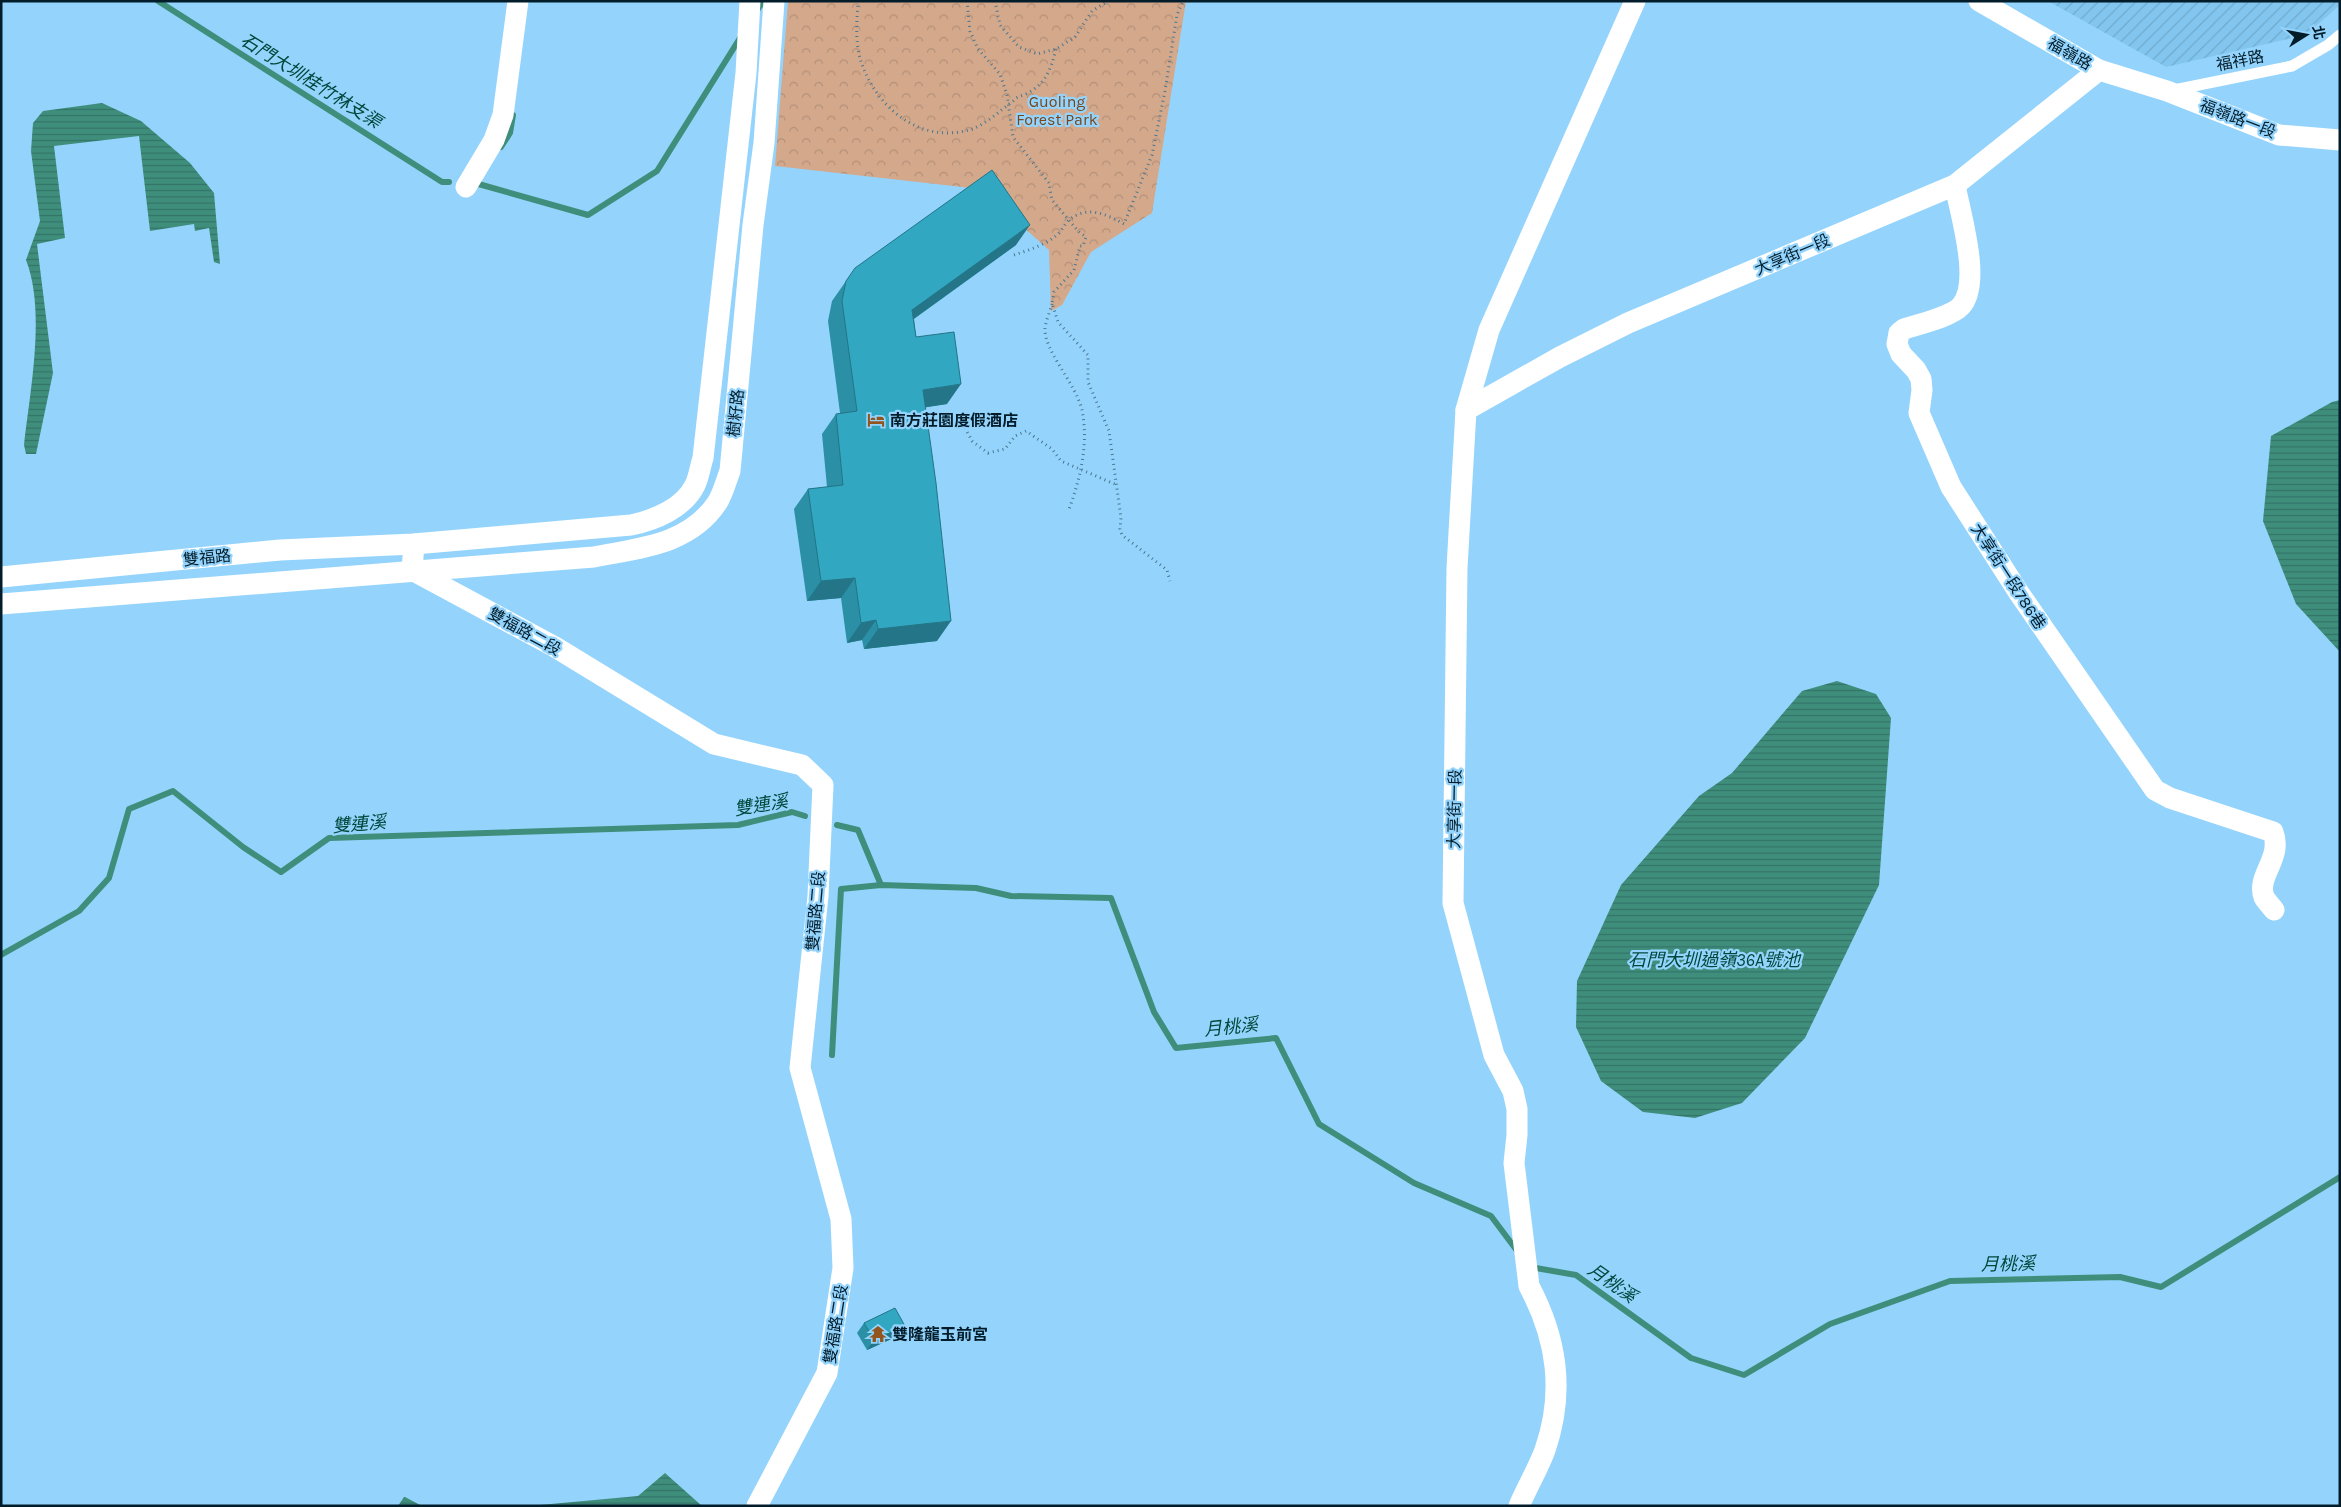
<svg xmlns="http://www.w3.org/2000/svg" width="2341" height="1507" viewBox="0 0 2341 1507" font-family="Karla,'Noto Sans TC',sans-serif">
  <defs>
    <pattern id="industrial-furrows" width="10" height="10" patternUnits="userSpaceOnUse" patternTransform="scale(1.25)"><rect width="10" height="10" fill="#82c6f0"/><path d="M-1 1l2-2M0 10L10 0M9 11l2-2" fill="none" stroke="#6faace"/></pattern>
    <pattern id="park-crowns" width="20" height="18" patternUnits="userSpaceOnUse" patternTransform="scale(1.25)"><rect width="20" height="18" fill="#d3a88b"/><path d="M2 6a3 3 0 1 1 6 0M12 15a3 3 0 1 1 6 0" fill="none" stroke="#b49078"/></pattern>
    <pattern id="water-rules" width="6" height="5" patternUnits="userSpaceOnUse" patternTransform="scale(1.25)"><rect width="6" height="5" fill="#3f8e7c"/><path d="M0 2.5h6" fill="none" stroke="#337366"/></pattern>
  </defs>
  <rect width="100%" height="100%" fill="#94d4fc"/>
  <polygon fill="url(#industrial-furrows)" points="2048,1 2340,1 2340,5 2306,35 2166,67"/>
  <polygon fill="url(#park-crowns)" points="788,1 1186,1 1152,213 1091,252 1062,305 1051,311 1049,250 980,189 775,166"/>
  <g fill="url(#water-rules)">
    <path d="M102 103 141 121 190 163 214 193 220 264 214 262 209 228 195 231 194 224 150 231 139 136 54 146 65 238 37 244 53 373 36 454H26L24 445C30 391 46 311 26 260L40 221 31 151 33 123 43 111Z"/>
    <polygon points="2340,400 2340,652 2296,604 2263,521 2271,436 2332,402"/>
    <polygon points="1837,681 1876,694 1891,718 1879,885 1805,1038 1742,1103 1695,1118 1643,1112 1601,1081 1576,1027 1577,981 1621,885 1699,796 1732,773 1802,691"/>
    <polygon points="665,1473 702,1506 529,1506 638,1496"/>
    <polygon points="404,1497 405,1497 422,1506 398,1506"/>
  </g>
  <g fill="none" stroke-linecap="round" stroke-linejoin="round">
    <g stroke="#3f8e7c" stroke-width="6">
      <polyline points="158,1 442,182 449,182"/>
      <polyline points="758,9 763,1"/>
      <polyline points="501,147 510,133 513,115"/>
      <polyline points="475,183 588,215 657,171 740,38"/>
      <polyline points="837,825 858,830 881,885"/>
      <polyline points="1,955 79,911 109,878 129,809 173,791 243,847 281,872 329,838 738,825 792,812 805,816"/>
      <polyline points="832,1055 841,889 881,885 976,888 1011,896 1111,898 1154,1012 1176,1048 1276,1038 1319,1124 1414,1183 1491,1216 1518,1252"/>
      <polyline points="1530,1267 1576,1275 1691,1358 1744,1375 1830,1324 1950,1281 2120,1277 2161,1287 2340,1177"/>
    </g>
    <g stroke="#4a7691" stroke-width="3" stroke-dasharray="1 4" stroke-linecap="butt">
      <path d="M858 1C857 19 855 41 860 58 874 106 920 146 972 129 986 124 1001 110 1013 101 1016 97 1021 96 1026 94 1046 84 1051 69 1056 49"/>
      <polyline points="967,1 970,31 978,49 1000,74 1007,95 1013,137 1049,183 1052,200 1078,231 1086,237 1083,246 1080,246 1074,270 1054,292 1052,303 1058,322 1088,355 1088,382 1109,431 1121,518 1120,529 1122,535 1167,570 1170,581"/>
      <polyline points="995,1 1000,25 1019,47 1037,54 1056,49 1075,37 1092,11 1108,1"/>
      <path d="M1014 255C1029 250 1045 245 1057 235 1062 231 1064 224 1069 220 1087 205 1106 214 1124 224L1152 155 1165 91 1177 15 1183 1"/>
      <path d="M1052 304C1050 312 1045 322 1045 330 1045 352 1076 384 1082 410 1089 444 1080 480 1068 512"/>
      <polyline points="942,419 964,426 972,441 988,453 1005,449 1015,436 1026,431 1052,449 1061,461 1117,485"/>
    </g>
    <polyline stroke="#fff" stroke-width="11" points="2174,90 2292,66 2328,45 2340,35"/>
    <g stroke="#fff" stroke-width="21">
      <polyline points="1979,1 2099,70 2167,91 2279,135 2340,140"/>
      <path d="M1955 185C1960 213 1982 283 1961 306 1951 317 1919 324 1904 329L1899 333 1897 344 1901 354 1916 370 1921 379 1922 390 1919 413 1951 487 2019 593 2155 790 2170 798 2273 832C2283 858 2256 876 2264 897 2266 901 2271 906 2274 910"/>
      <polyline points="466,187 494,140 503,115 518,1"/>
      <polyline points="1466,410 1560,357 1628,323 1955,185 2099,70"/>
      <polyline points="414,544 412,570 555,647 714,744 802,765 823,785 818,896 800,1068 841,1219 843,1268 827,1373 757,1506"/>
      <path d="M1 577 280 550 414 544 631 525C655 520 684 508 695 485 699 477 700 467 703 458L746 73 750 1"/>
      <path d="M1 604 594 557C639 548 689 545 717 503 723 494 726 481 730 471L753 225 764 143 774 1"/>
      <path d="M1519 1506C1527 1487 1538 1469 1545 1450 1565 1392 1557 1339 1529 1286L1514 1163 1517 1135V1109L1513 1091 1494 1055 1453 903 1457 568 1466 410 1489 330 1635 1"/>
    </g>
  </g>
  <g fill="#2b90a6">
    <polygon points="1016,245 914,319 916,337 947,404 925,407 937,641 864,649 862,640 847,643 841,598 807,601 794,509 808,489 827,487 822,434 836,414 840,413 828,321 832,301 846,281"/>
    <polygon points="864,1323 905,1326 898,1336 867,1350 857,1333"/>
  </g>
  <g fill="#237587">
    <polygon points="1030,225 1016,245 898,330 912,310"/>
    <polygon points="961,384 947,404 909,410 923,390"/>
    <polygon points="855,578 841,598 807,601 821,581"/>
    <polygon points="876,620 862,640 847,643 861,623"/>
    <polygon points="951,621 937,641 864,649 878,629"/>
    <polygon points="905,1326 898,1336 867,1350 874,1340"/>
  </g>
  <g fill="#32a7c1" stroke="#237587">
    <polygon points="992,170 1030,225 912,310 916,337 954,332 961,384 923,390 936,483 951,621 878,629 876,620 861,623 855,578 821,581 808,489 843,485 836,414 857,411 842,301 846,281 855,268"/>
    <polygon points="895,1308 905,1326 874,1340 864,1323"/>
  </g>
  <defs>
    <g id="hotel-bare" transform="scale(1.35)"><path d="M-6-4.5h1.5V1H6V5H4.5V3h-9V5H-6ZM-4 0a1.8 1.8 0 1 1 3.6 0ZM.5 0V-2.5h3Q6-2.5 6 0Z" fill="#94541e" stroke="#94d4fc" stroke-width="2.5" paint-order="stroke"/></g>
    <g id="temple-bare" transform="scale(1.35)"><path d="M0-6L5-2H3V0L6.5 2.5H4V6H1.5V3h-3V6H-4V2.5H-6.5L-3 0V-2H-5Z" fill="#94541e" stroke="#94d4fc" stroke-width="2.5" paint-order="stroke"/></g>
  </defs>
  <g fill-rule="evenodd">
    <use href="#hotel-bare" x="876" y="420"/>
    <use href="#temple-bare" x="878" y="1334"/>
  </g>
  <g text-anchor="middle" stroke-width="4.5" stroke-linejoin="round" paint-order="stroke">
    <g font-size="16" fill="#021c2a" stroke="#94d4fc">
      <text transform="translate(2070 53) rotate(30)" y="6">福嶺路</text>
      <text transform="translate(2240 60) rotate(-11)" y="6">福祥路</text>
      <text transform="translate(2238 118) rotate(21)" y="6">福嶺路一段</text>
      <text transform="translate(1792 254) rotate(-23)" y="6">大享街一段</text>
      <text transform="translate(735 413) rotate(-84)" y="6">樹籽路</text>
      <text transform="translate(207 557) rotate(-6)" y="6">雙福路</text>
      <text transform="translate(2009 576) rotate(57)" y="6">大享街一段786巷</text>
      <text transform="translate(525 631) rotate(29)" y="6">雙福路二段</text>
      <text transform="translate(1454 809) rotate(-89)" y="6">大享街一段</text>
      <text transform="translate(815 911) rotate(-85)" y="6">雙福路二段</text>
      <text transform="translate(835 1324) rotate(-81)" y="6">雙福路二段</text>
    </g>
    <g font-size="16" fill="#79451b" stroke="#94d4fc">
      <text x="1057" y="107">Guoling<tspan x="1057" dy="18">Forest Park</tspan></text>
    </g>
    <g font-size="16" font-weight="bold" fill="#021c2a" stroke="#94d4fc" text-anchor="start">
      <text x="890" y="426">南方莊園度假酒店</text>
      <text x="892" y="1340">雙隆龍玉前宮</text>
    </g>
    <g font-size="18" font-style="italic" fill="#00483c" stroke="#94d4fc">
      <text transform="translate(311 81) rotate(32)" y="6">石門大圳桂竹林支渠</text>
      <text transform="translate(761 805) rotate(-9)" y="6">雙連溪</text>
      <text transform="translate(359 824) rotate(-5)" y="6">雙連溪</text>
      <text x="1714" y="966">石門大圳過嶺36A號池</text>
      <text transform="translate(1231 1027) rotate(-6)" y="6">月桃溪</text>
      <text transform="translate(2008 1264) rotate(-1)" y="6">月桃溪</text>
      <text transform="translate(1612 1283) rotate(35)" y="6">月桃溪</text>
    </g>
  </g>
  <rect width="2341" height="1507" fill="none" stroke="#021c2a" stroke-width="5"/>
  <g transform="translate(2306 35) rotate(79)" stroke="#94d4fc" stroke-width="4" paint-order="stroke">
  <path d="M0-4L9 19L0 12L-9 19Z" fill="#021c2a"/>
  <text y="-8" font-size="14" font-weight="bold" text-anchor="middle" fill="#021c2a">北</text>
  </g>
</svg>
